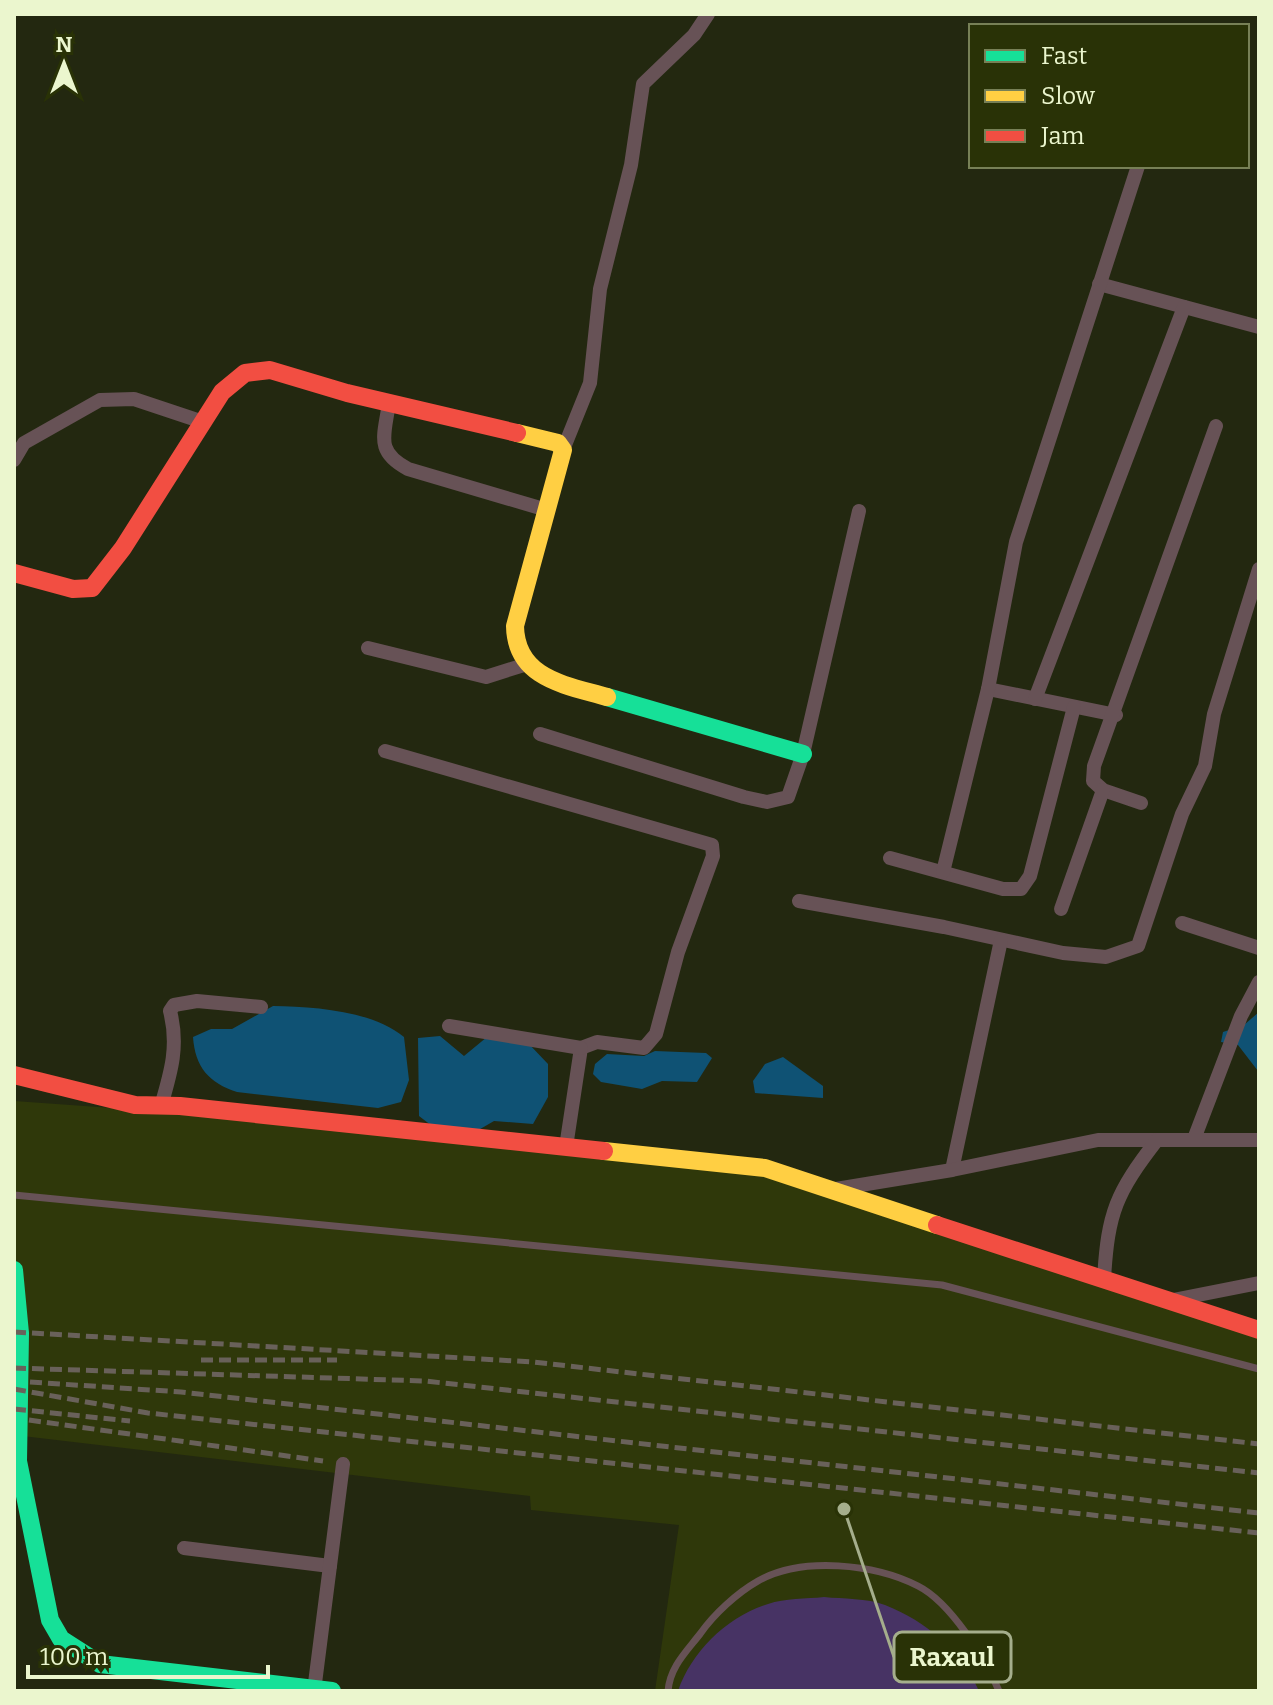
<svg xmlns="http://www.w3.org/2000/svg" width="1273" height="1705" viewBox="0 0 1273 1705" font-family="Bitter,serif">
  <rect width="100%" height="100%" fill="#232810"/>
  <polygon fill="#2f380a" points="14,1101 154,1111 767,1173 1259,1322 1259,1691 655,1691 679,1525 531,1510 530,1496 14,1435"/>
  <path fill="#473364" d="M824 1597C843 1599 867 1598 885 1605 926 1621 961 1651 979 1691H678C692 1651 727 1617 768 1604 785 1598 806 1599 824 1597Z"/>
  <g fill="#0f5274">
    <path d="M273 1006C314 1007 371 1010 404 1037L409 1080 401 1102 378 1108 237 1092C209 1083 195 1067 193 1037L211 1029H232Z"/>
    <polygon points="1259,1012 1259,1071 1258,1071 1238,1045 1221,1042 1223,1032 1244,1025"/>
    <polygon points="440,1036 464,1056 487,1037 528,1043 548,1064 548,1097 533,1124 494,1121 475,1132 436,1129 419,1116 418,1038"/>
    <polygon points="655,1051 706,1053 712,1058 697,1082 662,1081 642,1089 601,1082 593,1074 595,1064 607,1054 644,1056"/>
    <polygon points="783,1057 823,1086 823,1098 755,1093 753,1081 765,1064"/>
  </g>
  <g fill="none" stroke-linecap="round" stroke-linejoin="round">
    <g stroke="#675256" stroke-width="7">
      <polyline points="14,1195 942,1285 1259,1369"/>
      <path d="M668 1691C670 1667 686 1652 700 1634 714 1614 737 1593 758 1581 802 1556 875 1564 918 1586 950 1602 986 1659 999 1691"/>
    </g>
    <g stroke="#675256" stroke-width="14">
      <polyline points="1099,284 1259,327"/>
      <path d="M389 402C385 435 374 451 408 469L547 510"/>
      <polyline points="563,450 590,383 600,289 631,165 643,84 694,35 708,14"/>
      <polyline points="14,460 24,443 100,400 134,399 203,422"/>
      <polyline points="368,648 486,677 527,664"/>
      <polyline points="988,689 1116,715"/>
      <polyline points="1035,699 1184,307"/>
      <polyline points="540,734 744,797 767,802 788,797 803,754 859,511"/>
      <polyline points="385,751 712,845 713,856 678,952 656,1034 644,1048 597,1042 581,1048 566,1147"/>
      <polyline points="1141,803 1103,790 1093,781 1094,766 1216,426"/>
      <polyline points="890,858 1003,889 1021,889 1030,876 1074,707"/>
      <polyline points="943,872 988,689 1016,542 1138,166"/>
      <polyline points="799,901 944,927 1063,953 1106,957 1138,946 1182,814 1205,766 1214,714 1259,569"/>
      <polyline points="1061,909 1103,790"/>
      <polyline points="1182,923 1259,948"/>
      <polyline points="449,1026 581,1048"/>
      <path d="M161 1106C171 1072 179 1046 170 1011L174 1005 197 1001 261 1007"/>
      <polyline points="1194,1139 1241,1016 1259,982"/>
      <polyline points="952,1170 1001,940"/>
      <polyline points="836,1189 952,1170 1098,1140 1157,1140"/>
      <path d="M1104 1279C1108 1212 1116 1193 1157 1140H1259"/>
      <polyline points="1173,1300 1259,1283"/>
      <polyline points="184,1548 330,1566"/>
      <polyline points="314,1691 343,1464"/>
    </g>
    <g stroke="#16e098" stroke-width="18">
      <polyline points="607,697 803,754"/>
      <polyline points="14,1270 20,1333 18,1461 50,1620 61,1639 100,1664 332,1691"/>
    </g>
    <g stroke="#ffcf43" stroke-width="18">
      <path d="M517 433 558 443 563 450 515 626C516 679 566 685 607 697"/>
      <polyline points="604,1151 765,1168 937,1225"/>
    </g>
    <g stroke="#f24e42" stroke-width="18">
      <polyline points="14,573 73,589 92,588 123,548 222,392 245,373 270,370 347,393 517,433"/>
      <polyline points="14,1075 135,1105 180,1106 604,1151"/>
      <polyline points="937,1225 1259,1330"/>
    </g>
    <g stroke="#69615a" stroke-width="5" stroke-dasharray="12 6" stroke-linecap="butt">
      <polyline points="14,1332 533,1362 1259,1444"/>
      <polyline points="201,1360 337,1360"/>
      <polyline points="14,1368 425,1381 1259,1473"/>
      <polyline points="30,1382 181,1392 1259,1513"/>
      <polyline points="14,1389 148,1413 1259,1533"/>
      <polyline points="14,1409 130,1421"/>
      <polyline points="29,1420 323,1461"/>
    </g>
  </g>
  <path fill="none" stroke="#a5ae8c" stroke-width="3" d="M844 1509L894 1657"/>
  <circle fill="#a5ae8c" stroke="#293206" stroke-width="3" cx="844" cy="1509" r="8"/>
  <rect fill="#293206" stroke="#a5ae8c" stroke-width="3" x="894" y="1632" width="117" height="50" rx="8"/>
  <g font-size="26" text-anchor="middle" font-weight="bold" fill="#ebf6ce">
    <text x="952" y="1666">Raxaul</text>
  </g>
  <rect width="1273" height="1705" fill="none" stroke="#ebf6ce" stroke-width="32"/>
  <rect x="969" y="24" width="280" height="144" fill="#293206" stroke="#778056" stroke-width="2"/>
  <rect x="985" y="50" width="40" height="12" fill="#16e098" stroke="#778056" stroke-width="2"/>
  <text x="1041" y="64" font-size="24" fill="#ebf6ce">Fast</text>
  <rect x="985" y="90" width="40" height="12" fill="#ffcf43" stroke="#778056" stroke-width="2"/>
  <text x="1041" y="104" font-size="24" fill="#ebf6ce">Slow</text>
  <rect x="985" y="130" width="40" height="12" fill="#f24e42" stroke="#778056" stroke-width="2"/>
  <text x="1041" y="144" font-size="24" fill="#ebf6ce">Jam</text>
  <g transform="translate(64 64)" stroke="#293206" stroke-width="6" paint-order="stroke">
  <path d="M0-6L14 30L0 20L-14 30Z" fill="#ebf6ce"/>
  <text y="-12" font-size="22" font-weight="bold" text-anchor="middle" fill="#ebf6ce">N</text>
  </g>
  <path d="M28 1665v12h240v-12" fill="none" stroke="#ebf6ce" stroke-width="4"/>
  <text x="40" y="1665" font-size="24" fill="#ebf6ce" stroke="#293206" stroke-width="6" paint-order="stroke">100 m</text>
</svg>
